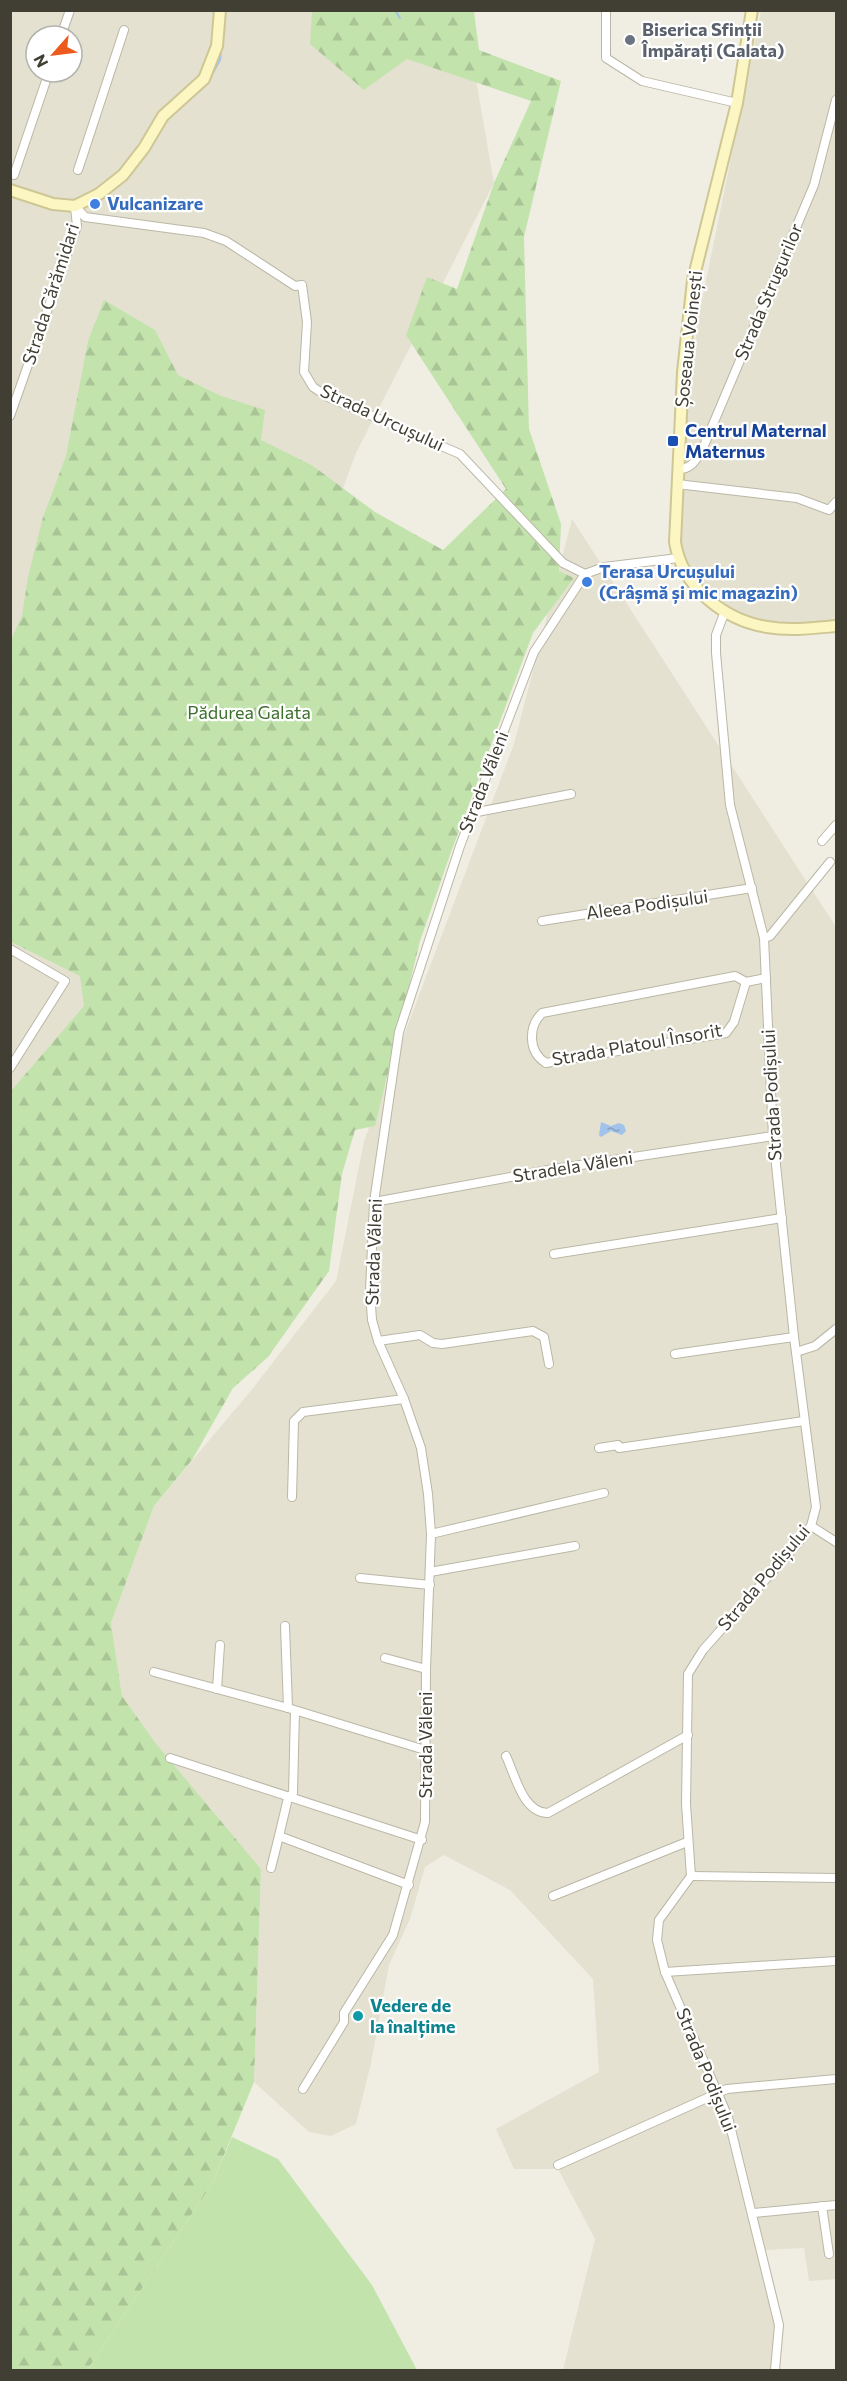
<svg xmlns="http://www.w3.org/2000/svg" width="847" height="2381" viewBox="0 0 847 2381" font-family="Commissioner,sans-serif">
  <defs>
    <pattern id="forest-firs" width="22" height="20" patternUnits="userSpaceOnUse" patternTransform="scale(1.5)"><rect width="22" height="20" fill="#c3e3ad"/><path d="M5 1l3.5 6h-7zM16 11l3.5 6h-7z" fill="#a9c495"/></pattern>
    <pattern id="water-ripples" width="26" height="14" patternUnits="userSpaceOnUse" patternTransform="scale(1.5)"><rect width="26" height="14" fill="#a1c2eb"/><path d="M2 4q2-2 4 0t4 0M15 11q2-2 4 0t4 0" fill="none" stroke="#859fbf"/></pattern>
  </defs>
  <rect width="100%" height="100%" fill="#f0eee3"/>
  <g fill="#e4e1d1" fill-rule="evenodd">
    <path d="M11 11H464L494 183 356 453 78 1208 11 1311ZM36 36H72V72H36Z"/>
    <polygon points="761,11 836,11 836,622 771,623 730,609 717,600 693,574 680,544 684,437 698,320"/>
    <polygon points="572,519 836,927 836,2279 809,2281 804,2248 766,2250 784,2326 778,2370 563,2370 595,2239 558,2169 514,2169 496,2129 599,2072 593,1979 510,1890 444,1855 425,1867 410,1919 389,1965 371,2063 356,2124 331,2136 309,2132 254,2082 261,1869 161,1751 122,1696 111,1623 154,1506 253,1388 336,1281 364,1141 514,744"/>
  </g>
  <polygon fill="#c3e3ad" points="232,2137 278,2159 372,2285 417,2370 87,2370 212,2184"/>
  <polygon fill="url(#forest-firs)" points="312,11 474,11 479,50 561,81 524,237 529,429 561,524 559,571 574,578 533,633 450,855 420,941 375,1126 355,1130 342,1174 329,1271 268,1357 233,1388 192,1460 154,1506 111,1623 122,1696 157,1745 261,1869 254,2082 212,2184 87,2370 11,2370 11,1091 84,1006 80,976 11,942 11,640 22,616 28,577 43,517 66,456 88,341 104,300 155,330 178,375 221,396 265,410 261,440 313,466 375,512 443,550 506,489 406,335 427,277 457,289 494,183 531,101 407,59 364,90 310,44"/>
  <polygon fill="url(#water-ripples)" points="601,1122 611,1126 619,1123 624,1125 626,1131 622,1135 611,1131 601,1137 599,1135"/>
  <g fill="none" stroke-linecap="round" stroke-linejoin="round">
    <g stroke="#a1c2eb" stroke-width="2">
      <polyline points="395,10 400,18"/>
      <polyline points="211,76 220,60 223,31"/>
    </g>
    <g stroke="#bbb7a6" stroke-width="10">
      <g id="street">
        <polyline points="606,10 606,58 642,81 737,103"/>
        <polyline points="61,36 70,10"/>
        <polyline points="78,170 124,30"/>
        <polyline points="14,175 49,72"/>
        <polyline points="75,206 85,217 204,233 226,241 295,286 302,285 307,322 304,372 313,387 328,397 460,454 563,563 585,574 604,567 678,558"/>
        <polyline points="10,416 77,226 75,207"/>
        <path d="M678 469C693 469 696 459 703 448L814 185 836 100"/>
        <polyline points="677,484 797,498 829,510 836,502"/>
        <polyline points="725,611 716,635 716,653 730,805 764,938 773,1136 794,1337 816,1507 811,1526 798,1543 703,1650 688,1674 686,1804 691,1876 659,1920 657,1940 665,1972 728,2117 779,2325 775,2370"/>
        <polyline points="472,813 571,794"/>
        <polyline points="822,841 836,825"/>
        <polyline points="542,921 752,888"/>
        <polyline points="764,938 770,936 830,862"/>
        <polyline points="10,949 65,981 10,1068"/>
        <path d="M735 976 746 982 734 1022 726 1033 546 1063C528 1052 528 1027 542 1013Z"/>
        <polyline points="746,982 766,978"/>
        <polyline points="374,1202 554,1169 773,1136"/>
        <polyline points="554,1254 782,1218"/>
        <polyline points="378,1341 420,1335 433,1343 442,1344 533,1331 544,1337 549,1364"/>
        <polyline points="796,1352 815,1346 836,1329"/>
        <polyline points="675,1354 794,1337"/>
        <polyline points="599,1448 618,1445 619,1448 804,1421"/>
        <polyline points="292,1497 294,1421 303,1412 404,1399"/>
        <polyline points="811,1526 836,1542"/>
        <polyline points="431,1534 604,1493"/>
        <polyline points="430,1572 575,1546"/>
        <polyline points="360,1578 430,1585"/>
        <polyline points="285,1626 288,1708"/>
        <polyline points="385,1658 426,1669"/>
        <polyline points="154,1672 288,1708 425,1750"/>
        <polyline points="217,1689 220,1645"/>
        <polyline points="295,1711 293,1793 288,1798 279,1836 409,1885"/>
        <path d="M506 1756C515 1775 523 1813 548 1813L688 1735"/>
        <polyline points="170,1758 422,1840"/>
        <polyline points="271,1868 279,1836"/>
        <polyline points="691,1876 836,1878"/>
        <polyline points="553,1896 687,1842"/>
        <polyline points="665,1972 836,1961"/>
        <polyline points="303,2089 344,2022 344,2013 393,1935 425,1822 426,1669 431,1534 428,1494 421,1448 404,1399 378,1341 372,1320 370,1291 374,1202 399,1032 460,846 534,652 585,574"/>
        <polyline points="558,2165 727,2089 836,2079"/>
        <polyline points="822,2206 829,2254"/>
        <polyline points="754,2213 836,2205"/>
      </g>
    </g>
    <g stroke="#cec795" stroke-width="14">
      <g id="secondary">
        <path d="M752 10 737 103 693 280 683 372 675 542C682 587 724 620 767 627 790 631 814 628 836 626"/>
        <polyline points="10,190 53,204 75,206 99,194 123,175 144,148 163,116 204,79 217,46 220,10"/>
      </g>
    </g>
    <use href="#street" stroke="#fff" stroke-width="8"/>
    <use href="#secondary" stroke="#fbf6c2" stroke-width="10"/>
  </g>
  <circle fill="#6b7280" stroke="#fff" stroke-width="2" cx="630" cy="40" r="6"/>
  <g fill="#3f7fe0" stroke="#fff" stroke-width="2">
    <circle cx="95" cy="204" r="6"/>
    <circle cx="587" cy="582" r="6"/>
  </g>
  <rect fill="#1a4fb4" stroke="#fff" stroke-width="2" x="667" y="435" width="12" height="12" rx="3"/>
  <circle fill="#0f9aa8" stroke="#fff" stroke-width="2" cx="358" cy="2016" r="6"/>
  <g text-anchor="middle" stroke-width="4.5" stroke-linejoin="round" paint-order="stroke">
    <g font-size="18" font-weight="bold" fill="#5b616d" stroke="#fff" text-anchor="start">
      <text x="642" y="36">Biserica Sfinții<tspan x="642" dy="21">Împărați (Galata)</tspan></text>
    </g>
    <g font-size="18" font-weight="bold" fill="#366cbe" stroke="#fff" text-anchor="start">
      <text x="107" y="210">Vulcanizare</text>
      <text x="599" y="578">Terasa Urcușului<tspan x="599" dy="21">(Crâșmă și mic magazin)</tspan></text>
    </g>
    <g font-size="18" fill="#413e33" stroke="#fff">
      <text transform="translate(769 292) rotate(-67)" y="6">Strada Strugurilor</text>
      <text transform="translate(51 294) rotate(-72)" y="6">Strada Cărămidari</text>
      <text transform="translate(689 339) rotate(-84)" y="6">Șoseaua Voinești</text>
      <text transform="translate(382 418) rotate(25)" y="6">Strada Urcușului</text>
      <text transform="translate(484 782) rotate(-69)" y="6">Strada Văleni</text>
      <text transform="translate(647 905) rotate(-8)" y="6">Aleea Podișului</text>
      <text transform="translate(637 1045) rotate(-10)" y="6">Strada Platoul Însorit</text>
      <text transform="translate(772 1095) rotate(-93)" y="6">Strada Podișului</text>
      <text transform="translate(573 1167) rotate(-9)" y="6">Stradela Văleni</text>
      <text transform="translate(374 1252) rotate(-88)" y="6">Strada Văleni</text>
      <text transform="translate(764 1578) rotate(-50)" y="6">Strada Podișului</text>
      <text transform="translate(426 1745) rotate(-90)" y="6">Strada Văleni</text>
      <text transform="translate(706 2070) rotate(68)" y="6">Strada Podișului</text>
    </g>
    <g font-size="18" font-weight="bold" fill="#164399" stroke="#fff" text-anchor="start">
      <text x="685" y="437">Centrul Maternal<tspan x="685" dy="21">Maternus</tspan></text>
    </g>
    <g font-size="18" fill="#3b6f2b" stroke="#fff">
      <text x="249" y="719">Pădurea Galata</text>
    </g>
    <g font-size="18" font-weight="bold" fill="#0d838f" stroke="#fff" text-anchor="start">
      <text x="370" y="2012">Vedere de<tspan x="370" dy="21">la înalțime</tspan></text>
    </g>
  </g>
  <rect width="847" height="2381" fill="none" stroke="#413e33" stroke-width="24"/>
  <g transform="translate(54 54) rotate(242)"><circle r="28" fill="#ffffff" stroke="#b3b2ad" stroke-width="1.5"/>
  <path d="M0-4.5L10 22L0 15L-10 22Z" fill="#ed5a1d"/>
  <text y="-9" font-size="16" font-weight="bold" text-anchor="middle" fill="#413e33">N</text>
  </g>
</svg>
